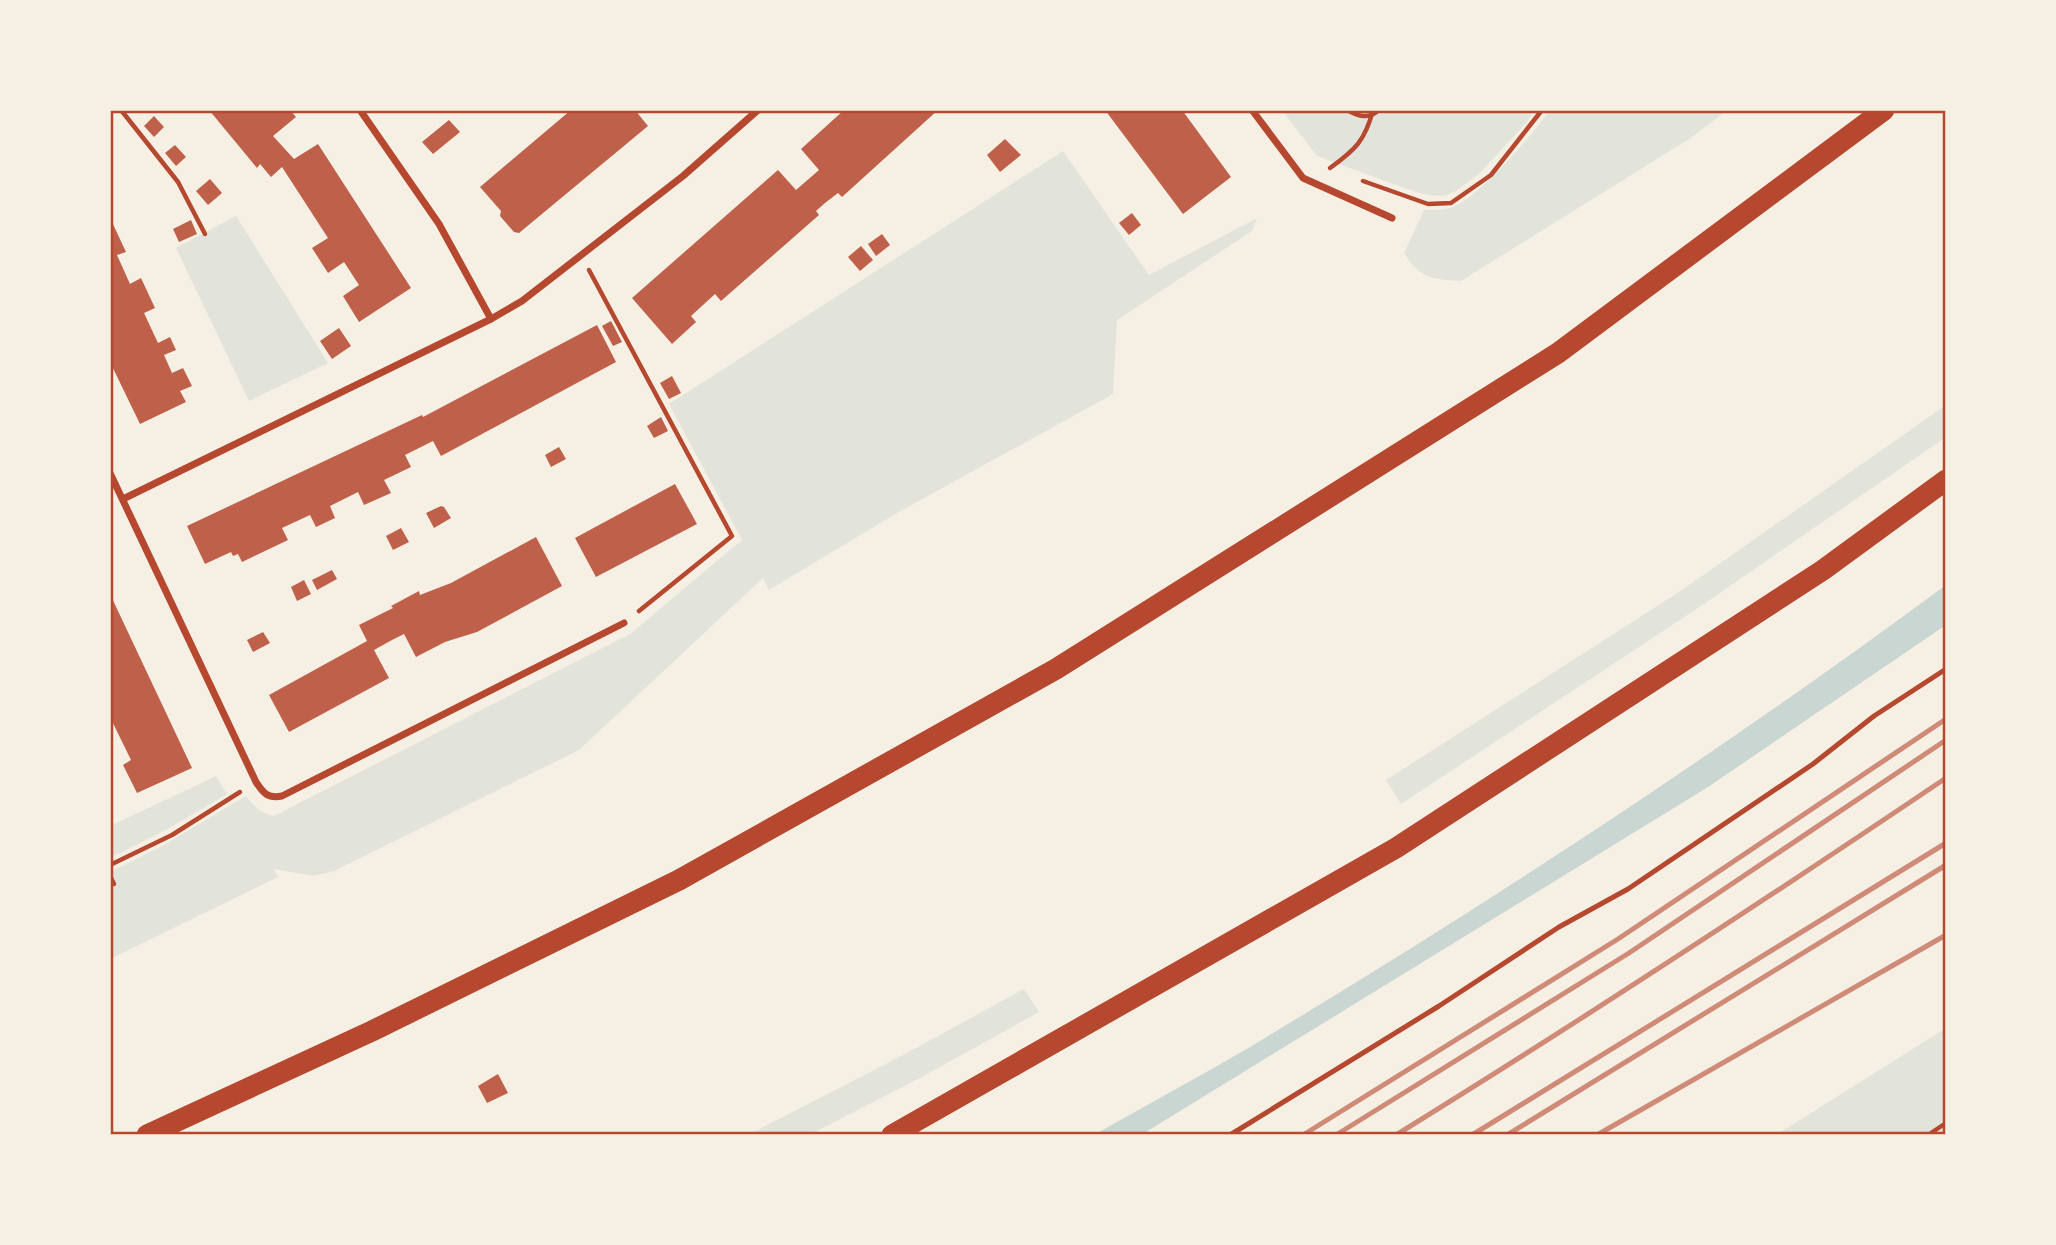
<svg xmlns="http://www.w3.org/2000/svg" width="2056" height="1245" viewBox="0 0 2056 1245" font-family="'Asap Condensed',sans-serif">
  <rect width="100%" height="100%" fill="#f6efe4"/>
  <g fill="#e2e4dc">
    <polygon points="1282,110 1534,110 1527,122 1479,174 1456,191 1443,196 1428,195 1410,190 1317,156"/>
    <path d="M1550 110H1728L1689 139 1461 281C1433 279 1420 279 1404 253L1424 210C1434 210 1443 211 1452 207 1478 198 1533 134 1550 110Z"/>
    <path d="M1063 151 1149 275 1257 218 1252 231 1117 320 1113 394 897 513 769 590 763 578 579 750 334 871 313 876 274 869 278 877 110 959V872L164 845 246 796C255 807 260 813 274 816L630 634 742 540 669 404Z"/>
    <polygon points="236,216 328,363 249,401 176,248"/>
    <polygon points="1946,405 1946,437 1695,610 1401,804 1386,780 1682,590"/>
    <polygon points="216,776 227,794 166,830 110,858 110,826"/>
    <polygon points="1024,989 1039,1012 918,1079 809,1135 748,1135 905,1054"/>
    <polygon points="1946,1028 1946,1135 1776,1135"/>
  </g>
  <path fill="#c9d6d2" d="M1946 585V625L1708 787 1141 1135H1094C1155 1100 1218 1067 1278 1030 1506 892 1731 744 1946 585Z"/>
  <g fill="#bf614a">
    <polygon points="209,110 290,110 296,117 273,136 294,159 318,144 411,288 359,322 343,296 359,285 344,262 328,273 312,248 328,238 282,167 271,177 260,164 257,168"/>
    <polygon points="571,110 635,110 648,126 519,233 514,232 500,216 501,211 480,187"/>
    <polygon points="844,110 938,110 842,197 838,193 825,203 816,211 819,215 721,301 715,294 691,316 696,322 672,344 632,298 778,170 796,190 819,170 801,149"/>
    <polygon points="1105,110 1182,110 1231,177 1183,214"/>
    <polygon points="154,116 164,127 154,137 144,126"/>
    <polygon points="449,120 460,132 433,154 422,142"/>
    <polygon points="1005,139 1021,155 1000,172 987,155"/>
    <polygon points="175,145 186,157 176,166 165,153"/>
    <polygon points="210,179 222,193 208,205 196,191"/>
    <polygon points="1132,213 1141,225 1129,235 1119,223"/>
    <polygon points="191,220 197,234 179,242 173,229"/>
    <polygon points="110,222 112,222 126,252 117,255 130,284 141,278 155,308 144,313 158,343 170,337 176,350 164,355 172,373 183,368 192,386 180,391 186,402 140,424 110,362"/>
    <polygon points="882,234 890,245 876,256 868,244"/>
    <polygon points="861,246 873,260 860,271 848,257"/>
    <polygon points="611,321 622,342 613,346 602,326"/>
    <polygon points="597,325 616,362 441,456 433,441 405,455 411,467 384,480 391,493 364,505 358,492 330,506 335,518 316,527 310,515 282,528 288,540 242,562 238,554 233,556 231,552 205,564 187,526 422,415 423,417"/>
    <polygon points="339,328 351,346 332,359 320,341"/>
    <polygon points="672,376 681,393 669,399 660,383"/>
    <polygon points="661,417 668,431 654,438 647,426"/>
    <polygon points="559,447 566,459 551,467 545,455"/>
    <polygon points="675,484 697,524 596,577 575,538"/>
    <polygon points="441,506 444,507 451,518 434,528 426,513"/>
    <polygon points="401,528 409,542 393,550 386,536"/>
    <polygon points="536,537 562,586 477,632 445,642 416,657 404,634 392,640 374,650 389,678 289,732 269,695 367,641 359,625 393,608 391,606 419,591 420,595 451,583"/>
    <polygon points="332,570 337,579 317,590 312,580"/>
    <polygon points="304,580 311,594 297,601 291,587"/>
    <polygon points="110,594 192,768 137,793 123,765 131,760 110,717"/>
    <polygon points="263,632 270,643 253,652 247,640"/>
    <polygon points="498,1074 508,1093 487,1103 478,1086"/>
  </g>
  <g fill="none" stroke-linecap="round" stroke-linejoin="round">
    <g stroke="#b5482f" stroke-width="4.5">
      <polyline points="121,110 178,182 205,234"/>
      <path d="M1347 110C1358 116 1369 120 1379 110"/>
      <path d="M1330 168C1355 150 1365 141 1373 110"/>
      <polyline points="1363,181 1428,204 1451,203 1491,175 1542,110"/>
      <polyline points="589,270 732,536 639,611"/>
      <polyline points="110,865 172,835 240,792"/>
      <polyline points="110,876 114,884"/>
      <polyline points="1928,1135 1946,1123"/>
    </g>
    <polyline stroke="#b5482f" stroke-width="5" points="1230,1135 1439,1006 1559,927 1628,889 1813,764 1874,716 1946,669"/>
    <g stroke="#b5482f" stroke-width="7">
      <polyline points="360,110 439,224 491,319"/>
      <polyline points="1252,110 1303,178 1392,218"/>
      <path d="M110 473 256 782C263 793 268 799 282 796L624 623"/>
      <polyline points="123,499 491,319 522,301 683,176 758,110"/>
    </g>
    <g stroke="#b5482f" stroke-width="21">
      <polyline points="147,1135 372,1031 679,880 1056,669 1558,353 1884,110"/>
      <polyline points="892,1135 1396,848 1823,570 1946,480"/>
    </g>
    <g stroke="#cf8b77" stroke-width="5">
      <polyline points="1303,1135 1618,939 1946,719"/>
      <polyline points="1336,1135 1629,953 1946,740"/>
      <path d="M1396 1135C1582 1020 1765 900 1946 778"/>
      <polyline points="1472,1135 1946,843"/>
      <polyline points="1507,1135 1946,865"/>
      <polyline points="1597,1135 1946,935"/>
    </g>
  </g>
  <rect width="2056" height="1245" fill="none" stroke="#f6efe4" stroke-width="224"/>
  <rect x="112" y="112" width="1832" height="1021" fill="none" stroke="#b5482f" stroke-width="2.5"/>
</svg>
